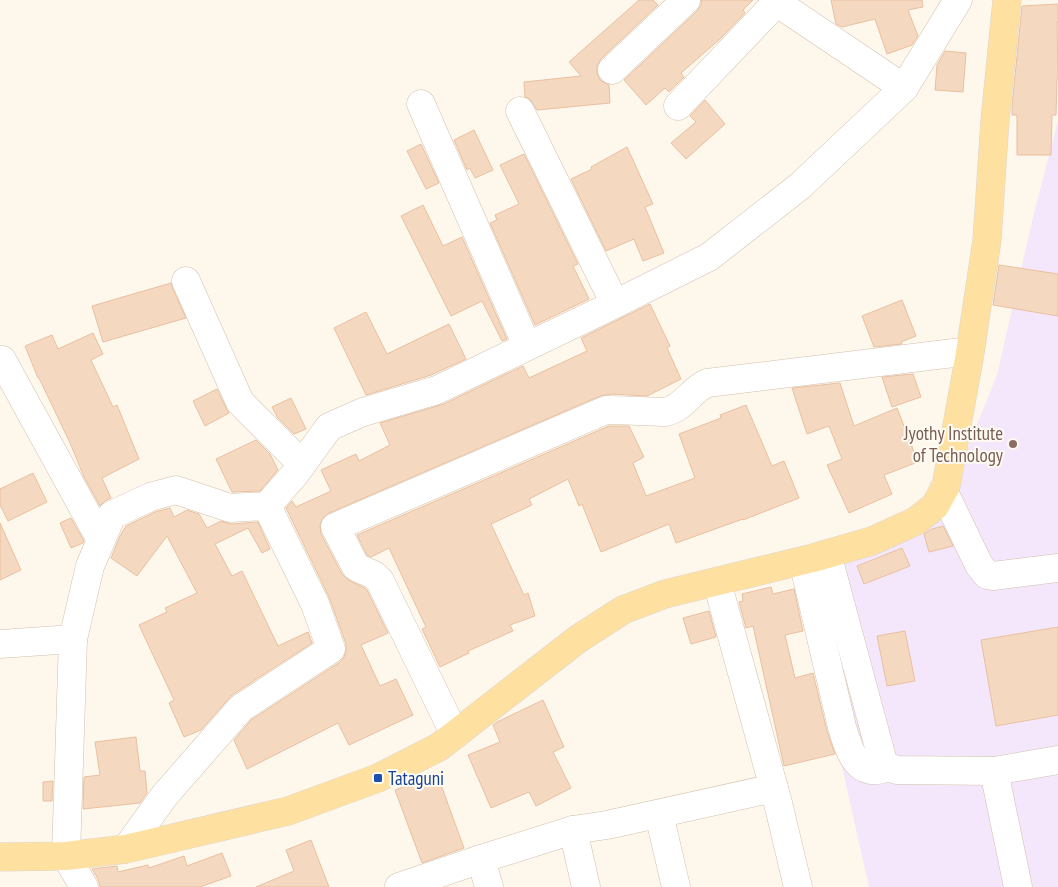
<svg xmlns="http://www.w3.org/2000/svg" width="1058" height="887" viewBox="0 0 1058 887" font-family="'PT Sans Narrow',sans-serif">
  <rect width="100%" height="100%" fill="#fef7eb"/>
  <polygon fill="#f5e7fb" points="1058,121 1058,887 869,887 847,789 799,570 941,513 997,375 1034,213"/>
  <g fill="#f5d8c0" stroke="#e9c0a0">
    <polygon points="639,0 653,0 658,5 601,59 597,66 597,73 600,80 609,85 610,103 537,110 529,98 525,97 524,82 581,76 569,62"/>
    <polygon points="701,0 753,0 743,10 745,13 720,39 681,73 684,77 669,92 665,88 646,105 624,80 697,11 701,5"/>
    <polygon points="831,0 922,0 923,7 908,10 918,36 912,45 887,54 875,19 842,27 836,24"/>
    <polygon points="1058,4 1058,22 1057,22 1058,79 1057,79 1056,115 1052,115 1051,155 1017,155 1017,115 1012,115 1012,106 1022,6"/>
    <polygon points="945,51 966,53 963,92 935,90 937,65"/>
    <polygon points="705,100 725,124 686,159 671,143 696,122 690,116"/>
    <polygon points="474,130 493,170 475,178 470,168 467,170 454,140"/>
    <polygon points="421,144 439,183 426,189 407,151"/>
    <polygon points="627,147 653,204 645,207 664,253 643,261 634,239 606,251 571,179 592,169 591,167"/>
    <polygon points="524,154 578,264 573,266 589,299 535,325 490,223 497,220 495,215 519,204 500,165"/>
    <polygon points="423,205 443,246 462,237 507,339 502,341 482,301 451,316 401,216"/>
    <polygon points="999,265 1058,274 1058,316 993,305"/>
    <polygon points="171,283 172,287 186,318 103,342 92,306"/>
    <polygon points="902,300 916,336 901,342 902,344 874,347 862,316"/>
    <polygon points="650,304 670,346 667,348 681,379 647,396 612,394 600,396 329,513 323,518 320,525 321,534 342,574 350,581 365,588 367,590 388,633 361,645 380,686 396,679 413,715 349,745 338,723 247,769 234,740 251,720 340,662 344,657 346,651 346,644 329,597 286,508 292,501 296,507 331,491 321,470 356,454 359,461 390,445 380,423 444,404 523,366 529,378 587,351 581,338"/>
    <polygon points="366,312 387,354 449,324 466,359 431,375 366,395 334,328"/>
    <polygon points="93,333 103,354 91,360 113,407 117,405 139,459 102,478 111,498 105,501 100,506 84,477 71,445 39,378 38,378 25,346 52,335 58,349"/>
    <polygon points="913,374 921,397 892,407 882,377"/>
    <polygon points="840,383 854,426 897,408 918,462 884,475 892,494 849,513 827,465 842,459 829,426 807,434 792,388"/>
    <polygon points="217,389 226,408 229,413 205,426 193,401"/>
    <polygon points="291,398 306,429 294,434 278,418 272,407"/>
    <polygon points="746,405 772,466 784,461 799,498 743,520 743,519 676,543 669,524 601,552 582,504 579,506 568,479 529,499 532,505 491,524 524,595 528,593 535,616 510,625 513,631 468,651 469,653 440,667 422,629 426,627 389,548 371,557 367,555 357,535 609,426 629,426 644,457 633,463 646,496 695,478 679,434 721,418 720,415"/>
    <polygon points="256,440 270,454 278,470 260,491 232,492 216,459"/>
    <polygon points="33,473 47,502 8,521 0,505 0,489"/>
    <polygon points="170,508 174,517 187,510 199,514 207,528 221,521 231,524 258,522 270,549 262,553 248,528 215,544 232,576 242,571 278,646 308,632 312,643 232,695 201,730 184,737 169,703 174,700 139,625 167,612 165,608 197,593 167,536 137,576 111,558 120,536 126,526 155,512"/>
    <polygon points="71,518 84,541 83,543 71,548 60,523"/>
    <polygon points="0,523 21,570 0,580"/>
    <polygon points="943,526 953,546 929,552 924,534 932,529"/>
    <polygon points="902,548 910,566 864,584 857,566"/>
    <polygon points="771,587 773,594 794,589 803,631 785,635 795,678 813,673 827,731 835,754 784,766 753,626 746,628 739,602 743,601 742,594"/>
    <polygon points="709,611 716,637 691,644 683,618"/>
    <polygon points="1058,627 1058,715 996,726 981,640"/>
    <polygon points="905,631 915,681 887,686 877,636"/>
    <polygon points="543,700 564,747 553,752 571,788 536,806 529,792 491,808 468,755 500,742 493,725 497,722"/>
    <polygon points="136,737 140,771 145,771 147,793 140,803 83,809 84,777 100,775 95,742"/>
    <polygon points="437,774 464,848 422,863 395,790"/>
    <polygon points="53,781 52,801 43,801 43,782"/>
    <polygon points="311,840 329,887 256,887 294,871 286,850"/>
    <polygon points="222,853 231,876 200,887 100,887 98,879 92,869 117,866 118,872 148,865 149,868 184,856 187,866"/>
  </g>
  <g fill="none" stroke-linecap="round" stroke-linejoin="round">
    <g stroke="#d2c0ae" stroke-width="29">
      <g id="minor">
        <polyline points="773,0 904,88"/>
        <polyline points="612,70 686,0"/>
        <polyline points="421,104 527,346"/>
        <polyline points="678,106 776,3"/>
        <polyline points="520,111 615,304"/>
        <polyline points="186,281 240,402 302,464"/>
        <polyline points="2,360 101,540"/>
        <polyline points="943,490 979,565 987,575 993,576 1058,568"/>
        <polyline points="827,554 883,762 888,767 897,770 994,771 1058,760"/>
        <path d="M803 561 842 727C849 750 857 780 888 767"/>
        <polyline points="717,582 778,803 798,887"/>
        <polyline points="73,639 66,856 84,887"/>
        <polyline points="0,644 73,639 90,566 112,515 150,497 176,490 230,508 267,506 295,474 329,427 363,412 437,390 605,309 709,257 800,186 904,88 958,0"/>
        <path d="M455 735 380 581 374 575 356 567 335 527 606 410H612L665 412C683 409 691 390 707 383L970 351"/>
        <polyline points="994,771 1018,887"/>
        <polyline points="659,814 676,887"/>
        <polyline points="573,830 586,887"/>
        <polyline points="126,849 165,795 241,708 331,649 315,604 267,506"/>
        <polyline points="481,859 489,887"/>
        <polyline points="399,887 481,859 573,830 607,825 774,788"/>
      </g>
    </g>
    <g stroke="#ddd5d0" stroke-width="29">
      <polyline id="major" points="0,857 66,856 126,849 288,811 378,778 439,747 578,639 623,610 665,594 813,558 872,541 916,521 935,506 946,486 969,359 987,240 995,120 1007,0"/>
    </g>
    <use href="#minor" stroke="#fff" stroke-width="28"/>
    <use href="#major" stroke="#fee1a1" stroke-width="28"/>
  </g>
  <circle fill="#8d6e63" stroke="#fffbf2" stroke-width="2" cx="1013" cy="444" r="5"/>
  <rect fill="#1a4fb4" stroke="#fffbf2" stroke-width="2" x="373" y="773" width="10" height="10" rx="2.5"/>
  <g text-anchor="middle" stroke-width="4" stroke-linejoin="round" paint-order="stroke">
    <g font-size="19" fill="#785e54" stroke="#fffbf2" text-anchor="end">
      <text x="1003" y="440">Jyothy Institute<tspan x="1003" dy="22">of Technology</tspan></text>
    </g>
    <g font-size="19" fill="#164399" stroke="#fffbf2" text-anchor="start">
      <text x="388" y="785">Tataguni</text>
    </g>
  </g>
</svg>
